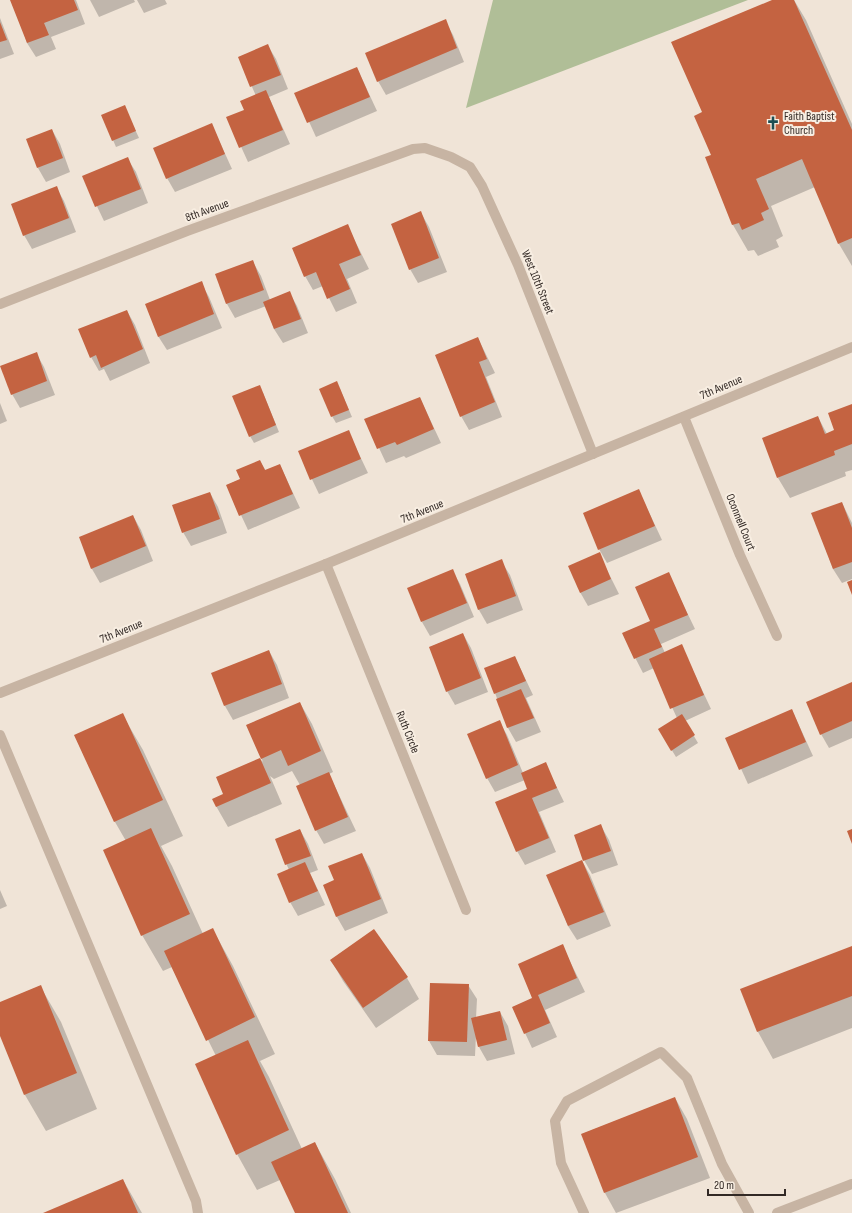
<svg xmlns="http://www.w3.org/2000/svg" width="852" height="1213" viewBox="0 0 852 1213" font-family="'Sofia Sans Condensed',sans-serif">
  <rect width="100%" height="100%" fill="#f0e4d7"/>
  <polygon fill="#b0be97" points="493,0 748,0 466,108"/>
  <g fill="#0003">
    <polygon points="13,0 76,0 85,24 51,37 56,49 36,57 27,43"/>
    <polygon points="90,0 134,0 135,2 99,17"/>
    <polygon points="137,0 165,0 167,4 144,13"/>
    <polygon points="775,0 794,0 806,20 852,124 852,266 839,244 815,187 771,206 783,236 776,240 779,247 758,256 754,250 748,251 733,225 712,155 704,113"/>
    <polygon points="0,18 14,54 0,59"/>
    <polygon points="445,21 453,35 464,62 386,95 378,81"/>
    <polygon points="268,46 276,59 288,89 269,97 290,144 248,162 228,118 245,111 256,96 239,57"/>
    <polygon points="357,68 377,111 316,137 296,93"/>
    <polygon points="124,106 139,138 116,147 113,140"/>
    <polygon points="212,125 232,169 175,192 167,178"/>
    <polygon points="52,130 60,144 70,172 46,182 38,168"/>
    <polygon points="127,158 136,172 148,203 104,221 83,177"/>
    <polygon points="56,187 64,201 76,232 32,249 24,235"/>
    <polygon points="421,213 429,227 447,272 418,283 410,269"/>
    <polygon points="347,225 369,269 347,279 357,303 336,312 323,286 313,290 305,276"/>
    <polygon points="253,262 261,276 270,300 289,292 297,306 308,333 283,343 274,329 266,306 235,318 227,304 217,275"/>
    <polygon points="201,283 209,297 222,328 167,350 158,336"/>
    <polygon points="127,311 135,325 150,363 110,381 104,369 99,371 91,357"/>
    <polygon points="478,338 495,373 486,377 502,417 469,430 461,416"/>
    <polygon points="36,353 44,367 55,395 20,408 12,394"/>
    <polygon points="340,389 352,417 336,423 332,416"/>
    <polygon points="263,393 279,432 254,443 250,436"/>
    <polygon points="420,398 441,443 406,458 404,456 386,463 366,420"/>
    <polygon points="0,403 7,421 0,424"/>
    <polygon points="852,405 852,470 845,472 846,476 790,498 778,478 818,417 827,434 836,430"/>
    <polygon points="348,431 368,473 319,494 299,452"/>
    <polygon points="260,461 266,471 280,465 300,508 248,530 227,485 241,479"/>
    <polygon points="639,491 662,540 607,563 599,549"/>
    <polygon points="210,493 218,507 227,533 191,546 183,532"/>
    <polygon points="842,503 852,523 852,579 842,583 833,569 813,514"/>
    <polygon points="133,516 141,530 153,561 100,583 92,569 80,538"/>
    <polygon points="599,554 619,594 588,606 580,592"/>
    <polygon points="501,561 510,575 523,610 487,624 479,610 466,574"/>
    <polygon points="452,570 460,584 474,617 430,636 422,622"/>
    <polygon points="668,573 695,629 661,644 665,653 681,645 711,709 685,721 698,743 676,757 659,729 677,718 654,668 643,673 623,634 652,621"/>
    <polygon points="463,634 471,648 488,692 455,705 447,691 430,647"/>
    <polygon points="269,651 277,665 289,698 233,720 225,706 213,673"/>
    <polygon points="515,657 533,695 526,698 541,732 516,742 508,728 495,693"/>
    <polygon points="852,683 852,738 829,748 821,734"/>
    <polygon points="300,703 312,724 333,772 329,774 356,831 324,844 316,830 300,785 292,771 274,779 270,776 282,804 228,827 216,806 225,794 260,759 263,762 247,725"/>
    <polygon points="792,710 813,756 748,784 727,738"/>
    <polygon points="122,714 143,750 183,836 161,846 172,866 203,934 213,930 233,966 275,1054 260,1061 269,1077 302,1149 315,1143 335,1179 351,1213 296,1213 280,1180 257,1190 237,1154 216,1056 172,967 163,971 142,935 126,841 115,822 75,736"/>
    <polygon points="499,721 507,735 523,773 545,763 564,802 539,812 556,852 525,865 517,851 528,789 525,780 495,792 487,778"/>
    <polygon points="601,826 609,840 618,865 592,874 584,860"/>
    <polygon points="300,830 308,844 318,870 310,873 325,905 298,916 290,902 289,870 276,840"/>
    <polygon points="362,854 370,868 388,913 345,931 337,917 324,885 336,881"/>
    <polygon points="582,861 590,875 611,926 577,940 568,926 548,875"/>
    <polygon points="0,890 7,906 0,909"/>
    <polygon points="374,930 407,978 419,999 376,1028 343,981 331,960"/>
    <polygon points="562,945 585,992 545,1010 557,1037 532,1048 513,1007 534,999"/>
    <polygon points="852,947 852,1028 773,1059 758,1032 742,990"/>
    <polygon points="468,985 477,999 476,1018 500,1012 508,1026 515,1054 487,1061 479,1047 476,1035 475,1056 437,1055 429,1041"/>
    <polygon points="40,986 61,1022 97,1109 46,1131 25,1095 0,1034 0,1003"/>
    <polygon points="675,1098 687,1119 710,1178 616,1213 605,1193 582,1134"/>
    <polygon points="123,1180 142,1213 46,1213"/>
  </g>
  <g fill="#c46341">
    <polygon points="10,0 74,0 78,10 44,23 49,35 27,43"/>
    <polygon points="772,0 794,0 852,130 852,238 838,244 802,159 756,179 769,209 761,213 764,220 742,230 739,223 732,225 705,157 711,155 694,116 702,112 671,42"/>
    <polygon points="446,19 457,48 377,82 365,53"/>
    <polygon points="0,22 7,40 0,42"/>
    <polygon points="268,44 281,75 250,87 238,57"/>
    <polygon points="357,67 370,97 307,123 294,93"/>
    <polygon points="266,90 283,130 239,148 226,117 244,110 240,101"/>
    <polygon points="125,105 136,131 112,141 101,115"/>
    <polygon points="212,123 225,154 166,179 153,148"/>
    <polygon points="52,129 63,158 37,168 26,139"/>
    <polygon points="128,157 141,189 95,207 82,176"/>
    <polygon points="57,186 69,218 23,236 11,204"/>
    <polygon points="421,211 439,258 409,270 391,224"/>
    <polygon points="348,224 361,255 339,264 350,289 327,299 316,272 304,277 292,248"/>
    <polygon points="253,260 264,290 226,304 215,274"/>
    <polygon points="202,281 214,314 158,337 145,304"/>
    <polygon points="290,291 301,319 274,329 263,302"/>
    <polygon points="127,310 143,349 101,368 96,355 90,358 78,329"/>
    <polygon points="478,337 487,359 479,362 495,402 460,417 435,355"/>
    <polygon points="37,352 47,381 11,395 0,366"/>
    <polygon points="337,381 349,410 331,417 319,389"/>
    <polygon points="260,385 276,425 249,437 232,396"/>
    <polygon points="420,397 434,429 397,445 395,442 377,449 364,419"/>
    <polygon points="852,404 852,444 834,451 835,455 777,478 762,438 818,416 825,434 834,430 828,413"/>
    <polygon points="349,430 361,459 310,480 298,451"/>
    <polygon points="260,460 265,470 280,464 293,494 239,516 226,485 240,479 236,470"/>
    <polygon points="639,489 655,526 598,550 583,513"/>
    <polygon points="210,492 220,519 182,533 172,505"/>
    <polygon points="842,502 852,528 852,562 833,569 811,513"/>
    <polygon points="133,515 146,546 91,569 79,537"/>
    <polygon points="600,552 611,579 580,593 568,566"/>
    <polygon points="502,559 516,596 478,610 465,574"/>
    <polygon points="453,569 467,603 421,622 407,588"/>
    <polygon points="669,572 688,615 654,629 662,647 634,659 622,633 650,621 635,587"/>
    <polygon points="852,580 852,595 847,582"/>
    <polygon points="463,633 481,678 446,692 429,647"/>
    <polygon points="682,644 704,695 670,709 649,659"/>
    <polygon points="269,650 282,684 224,706 211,673"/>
    <polygon points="515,656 526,681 494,694 484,668"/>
    <polygon points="852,682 852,721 820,735 806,702"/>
    <polygon points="521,689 534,718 507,728 496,699"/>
    <polygon points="300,702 321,751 288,766 281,750 261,759 246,725"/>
    <polygon points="792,709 806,742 739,770 725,738"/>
    <polygon points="123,713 163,800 114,822 74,735"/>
    <polygon points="682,714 695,735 671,751 658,729"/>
    <polygon points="500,720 518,765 486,779 467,734"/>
    <polygon points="260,758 271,783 216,807 212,799 223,794 216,777"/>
    <polygon points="546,762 557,788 532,798 549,838 516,852 495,802 527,789 521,773"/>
    <polygon points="329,772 348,817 315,831 296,786"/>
    <polygon points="601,824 611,851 583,861 574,835"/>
    <polygon points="151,828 190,914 141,936 103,850"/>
    <polygon points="300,829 311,856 285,865 275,839"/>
    <polygon points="852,829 852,844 847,831"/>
    <polygon points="362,853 381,899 336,917 323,885 334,880 328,866"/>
    <polygon points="582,860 604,912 568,926 546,875"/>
    <polygon points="305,862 318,891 289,903 277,874"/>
    <polygon points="213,928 255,1017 206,1041 164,951"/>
    <polygon points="374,929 408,977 363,1008 330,960"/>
    <polygon points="563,944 577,978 538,995 550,1023 524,1034 512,1007 532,998 518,964"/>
    <polygon points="852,946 852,996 757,1032 740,989"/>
    <polygon points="430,983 469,984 467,1042 428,1041"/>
    <polygon points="41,985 77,1073 24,1095 0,1036 0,1002"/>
    <polygon points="500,1011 507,1040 478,1047 471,1018"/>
    <polygon points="248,1040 289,1130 236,1155 195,1064"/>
    <polygon points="675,1097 698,1157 604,1193 581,1134"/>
    <polygon points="315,1142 348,1213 295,1213 271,1162"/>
    <polygon points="123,1179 138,1213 43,1213"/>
  </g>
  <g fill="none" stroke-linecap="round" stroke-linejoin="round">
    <polyline stroke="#c7b4a3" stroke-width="10" points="584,1213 561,1163 555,1121 567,1101 661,1052 687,1078 722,1164 749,1213"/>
    <g stroke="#c7b4a3" stroke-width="10">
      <polyline points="0,304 187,231 413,149 425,148 451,157 470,167 482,186 518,265 593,454"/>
      <polyline points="684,417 740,555 777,636"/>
      <polyline points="326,564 466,910"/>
      <polyline points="0,693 326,564 852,347"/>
      <polyline points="0,735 196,1201 198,1213"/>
      <polyline points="777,1213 852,1184"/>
    </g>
  </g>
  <defs>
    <g id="church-bare" transform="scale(1.08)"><path d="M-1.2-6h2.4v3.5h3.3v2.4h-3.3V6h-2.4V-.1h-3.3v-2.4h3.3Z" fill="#1c4e53" stroke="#f8eee2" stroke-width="2.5" paint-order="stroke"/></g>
  </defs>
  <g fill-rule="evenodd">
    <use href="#church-bare" x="773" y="123"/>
  </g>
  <g text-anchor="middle" stroke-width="4" stroke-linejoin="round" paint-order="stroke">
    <g font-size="12" fill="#322925" stroke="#f8eee2" text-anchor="start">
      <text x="784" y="120">Faith Baptist<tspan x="784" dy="14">Church</tspan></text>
    </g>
    <g font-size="12" fill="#322925" stroke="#f8eee2">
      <text transform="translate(207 210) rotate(-20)" y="4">8th Avenue</text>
      <text transform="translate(538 282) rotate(68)" y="4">West 10th Street</text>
      <text transform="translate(721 387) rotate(-23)" y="4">7th Avenue</text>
      <text transform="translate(422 511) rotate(-22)" y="4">7th Avenue</text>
      <text transform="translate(741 522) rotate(68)" y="4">Oconnell Court</text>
      <text transform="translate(121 631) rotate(-22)" y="4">7th Avenue</text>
      <text transform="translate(408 732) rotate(68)" y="4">Ruth Circle</text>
    </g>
  </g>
  <path d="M708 1189v6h77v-6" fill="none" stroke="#322925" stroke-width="2"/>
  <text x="714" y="1189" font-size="12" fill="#322925" stroke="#f8eee2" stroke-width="3" paint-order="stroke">20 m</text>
</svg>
